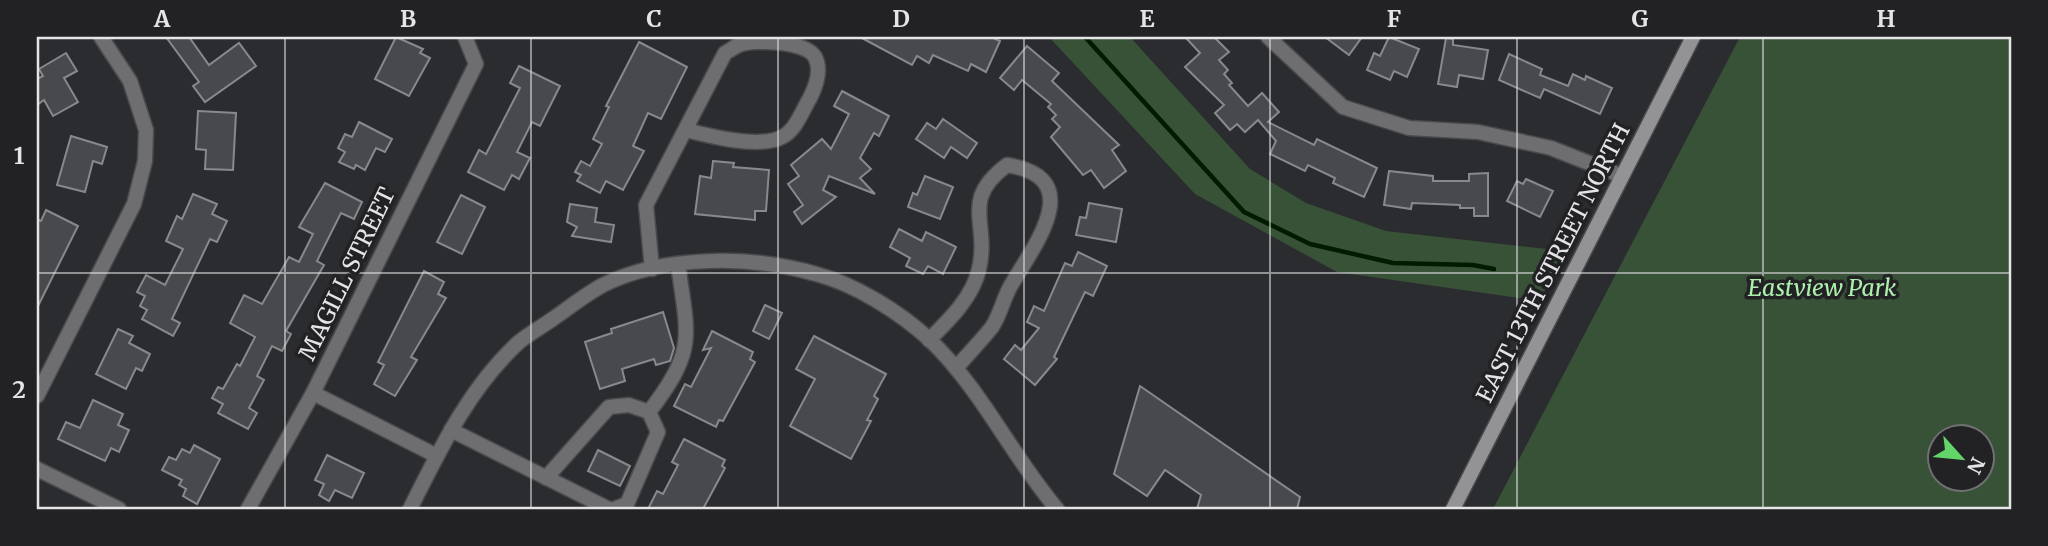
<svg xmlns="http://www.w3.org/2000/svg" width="2048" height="546" viewBox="0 0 2048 546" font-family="Merriweather,serif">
  <rect width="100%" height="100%" fill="#2b2c2f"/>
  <g fill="#385238" fill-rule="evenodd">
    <polygon points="1049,37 1130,37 1250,169 1306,203 1386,231 1565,251 1540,301 1337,272 1195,194"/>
    <path d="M1740 37H2011V509H1493ZM1940 438H1982V480H1940Z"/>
  </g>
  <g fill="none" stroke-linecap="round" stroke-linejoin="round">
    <polyline stroke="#001b00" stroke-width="4.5" points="1085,37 1244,212 1310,244 1393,263 1473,265 1494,269"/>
  </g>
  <g fill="#48494d" stroke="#88898d" stroke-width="2">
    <polygon points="166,37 189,37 209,65 239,43 256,66 205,102 193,86 199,82"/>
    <polygon points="396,37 423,49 420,53 430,58 409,96 375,79"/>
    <polygon points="860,37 991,37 1000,41 986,72 971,64 968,71 933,55 929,63 917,56 912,65"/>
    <polygon points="1185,37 1214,37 1229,52 1219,60 1228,70 1224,74 1232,83 1229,85 1248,106 1262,93 1279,112 1268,122 1314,145 1317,139 1377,168 1364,197 1333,183 1335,178 1308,165 1305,171 1270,154 1276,141 1258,120 1245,132 1237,124 1230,130 1215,113 1224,105 1185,67 1200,53"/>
    <polygon points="1325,37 1362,37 1349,55"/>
    <polygon points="1389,37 1419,49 1407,77 1394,71 1390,80 1367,70 1374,53 1380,56"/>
    <polygon points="1446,38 1453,39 1453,45 1488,50 1483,79 1459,75 1457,87 1438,84"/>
    <polygon points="639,42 687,67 661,119 648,113 633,146 644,151 623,190 606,181 600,193 577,181 581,175 575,172 581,161 590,166 602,144 593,139 609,107 606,106"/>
    <polygon points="1027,46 1059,73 1052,81 1119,145 1112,150 1126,171 1104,188 1091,170 1083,175 1051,137 1060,127 1052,119 1056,115 1048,107 1051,104 1022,80 1014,90 1000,78"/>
    <polygon points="66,53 77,71 64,78 78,102 53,116 44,100 37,105 37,79 43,76 39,69"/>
    <polygon points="1509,54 1542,69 1540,75 1568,86 1573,74 1585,80 1586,76 1612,88 1600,114 1544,89 1540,98 1499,80"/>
    <polygon points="519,66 560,86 540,126 532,122 517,152 530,158 519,179 512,175 504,190 468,172 479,150 486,154 520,88 510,83"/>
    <polygon points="842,91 889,116 879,136 874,133 860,158 871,169 860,178 875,194 829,176 823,190 836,197 802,224 794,212 803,205 788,184 799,176 791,165 822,139 831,149 849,114 834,106"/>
    <polygon points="198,111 236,113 233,170 205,169 206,150 196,149"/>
    <polygon points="943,119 977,143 967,158 951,147 944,158 916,139 927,123 936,129"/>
    <polygon points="359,122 392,139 385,152 376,148 365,170 356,165 354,169 339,162 345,152 338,148 345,134 352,137"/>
    <polygon points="71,136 107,147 102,164 93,161 85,192 57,185"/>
    <polygon points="713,161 734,163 733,167 769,170 766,211 755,211 755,220 695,214 700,176 711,178"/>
    <polygon points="1389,171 1433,176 1433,181 1469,181 1469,174 1488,173 1488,216 1474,216 1474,208 1460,208 1460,205 1412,203 1411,209 1384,205"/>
    <polygon points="925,176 953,187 940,219 908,207 913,193 917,195"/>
    <polygon points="1526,179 1553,191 1540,217 1507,201 1517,181 1523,184"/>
    <polygon points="325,183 362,202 354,219 341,213 317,261 324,265 286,331 291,334 282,351 272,346 257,376 264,380 249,408 257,413 248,429 218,413 223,404 212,398 218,387 223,389 237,364 240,366 255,337 230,323 244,295 262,304 289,257 299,262 313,234 299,227"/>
    <polygon points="193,194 217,204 212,214 227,221 217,242 210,239 172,319 180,323 173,336 142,319 147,310 140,306 145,296 137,292 146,275 165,285 183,249 166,241 177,216 182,219"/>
    <polygon points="461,195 485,207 462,254 437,242"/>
    <polygon points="1089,203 1122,209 1116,242 1076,235 1080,217 1086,218"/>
    <polygon points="570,204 597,208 595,222 614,225 611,242 572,236 577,227 567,222"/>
    <polygon points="46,210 78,226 37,308 37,219 41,221"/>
    <polygon points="899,229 922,241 926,232 956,247 943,274 928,266 923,274 906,266 910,258 890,247"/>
    <polygon points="1078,252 1107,266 1093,296 1085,292 1054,357 1057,359 1035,385 1004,359 1015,345 1021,350 1039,328 1027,322 1034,306 1044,311 1065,263 1072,266"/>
    <polygon points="424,271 444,282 438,294 446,298 411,357 417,360 395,396 374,384 384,365 378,362"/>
    <polygon points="765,305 782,313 769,339 753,331"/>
    <polygon points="663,312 674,348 670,361 656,365 654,359 622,369 625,381 600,389 585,342 612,333 611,329"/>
    <polygon points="118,329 133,336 129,343 150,354 142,371 136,368 126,389 96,374"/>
    <polygon points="712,331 753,352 750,359 755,362 723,421 719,420 716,427 674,406 685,384 691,387 711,348 703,350"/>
    <polygon points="814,336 886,374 874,396 878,399 867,420 871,421 851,459 790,426 815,379 796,369"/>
    <polygon points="1140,386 1300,497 1297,509 1197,509 1201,495 1165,470 1147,496 1114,474"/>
    <polygon points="93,400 123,414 118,425 129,430 119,452 111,448 105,461 58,439 66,422 80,428"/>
    <polygon points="684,439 725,460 722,466 725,468 703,509 648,509 657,491 663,494 678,465 672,462"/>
    <polygon points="194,445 220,459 197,504 183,496 186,489 179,485 182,480 162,470 169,457 176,460 182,449 190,453"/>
    <polygon points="598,450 630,466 620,486 588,471"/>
    <polygon points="327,455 364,473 352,498 335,490 329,501 319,495 324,484 315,480"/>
  </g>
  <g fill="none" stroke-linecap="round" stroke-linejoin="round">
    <g stroke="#494a4d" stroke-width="17">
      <g id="minor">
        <polyline points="1268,37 1343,107 1409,128 1478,132 1551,148 1622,176"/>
        <path d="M652 269 646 205 725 53C729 51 734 47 739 45 754 39 806 41 815 57 822 70 816 86 810 98 802 111 796 130 782 137 759 149 709 136 686 130"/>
        <path d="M929 340C949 320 973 297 979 269 990 222 959 201 1007 165 1090 178 1032 248 1010 287 1003 300 1000 315 992 327 981 341 968 354 956 368"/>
        <polyline points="313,393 437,456"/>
        <polyline points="37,396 134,204 145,161 146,130 130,81 101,37"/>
        <path d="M649 412C697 349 688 338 678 264"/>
        <polyline points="451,430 609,509"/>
        <polyline points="37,469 119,509"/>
        <polyline points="546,478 609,407 629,405 649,412 658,432 627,504 614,509"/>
        <polyline points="248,509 313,393 476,64 465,37"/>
        <path d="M410 509C440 449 469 388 519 342 530 333 543 326 554 318 570 307 586 294 603 285 664 255 751 255 816 274 855 284 901 313 930 340 982 390 1011 455 1057 509"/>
      </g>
    </g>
    <g stroke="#494a4d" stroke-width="17">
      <polyline id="secondary" points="1453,509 1693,37"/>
    </g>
    <use href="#minor" stroke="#6e6e70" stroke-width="14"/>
    <use href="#secondary" stroke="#939396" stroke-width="14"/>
  </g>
  <path fill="none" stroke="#e5e5e8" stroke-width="2" stroke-opacity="0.55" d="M285 37V509M531 37V509M778 37V509M1024 37V509M1270 37V509M1517 37V509M1763 37V509M37 273H2011"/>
  <g text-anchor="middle" stroke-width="7" stroke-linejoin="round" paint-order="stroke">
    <g font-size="23" fill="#e5e5e8" stroke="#222225">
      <text transform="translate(1553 263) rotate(-63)" y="8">EAST 13TH STREET NORTH</text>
      <text transform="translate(347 274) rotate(-64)" y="8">MAGILL STREET</text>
    </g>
    <g font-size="23" font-style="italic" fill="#acf0ac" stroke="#222225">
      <text x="1822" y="296">Eastview Park</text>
    </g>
  </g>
  <rect width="2048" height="546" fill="none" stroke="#222225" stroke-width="77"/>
  <g transform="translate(1961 458) rotate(117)"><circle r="33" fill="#222225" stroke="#707073" stroke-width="2"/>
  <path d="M0-5L12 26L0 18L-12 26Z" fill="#63d468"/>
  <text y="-10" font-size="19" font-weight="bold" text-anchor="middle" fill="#e5e5e8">N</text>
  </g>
  <rect x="38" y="38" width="1972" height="470" fill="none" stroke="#e5e5e8" stroke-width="2.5"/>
  <g font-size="23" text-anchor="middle" font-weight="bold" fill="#e5e5e8">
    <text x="162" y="27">A</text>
    <text x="408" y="27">B</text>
    <text x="654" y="27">C</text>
    <text x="901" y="27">D</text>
    <text x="1147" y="27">E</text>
    <text x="1394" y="27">F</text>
    <text x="1640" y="27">G</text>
    <text x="1886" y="27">H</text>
    <text x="19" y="164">1</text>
    <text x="19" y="398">2</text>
  </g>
</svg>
